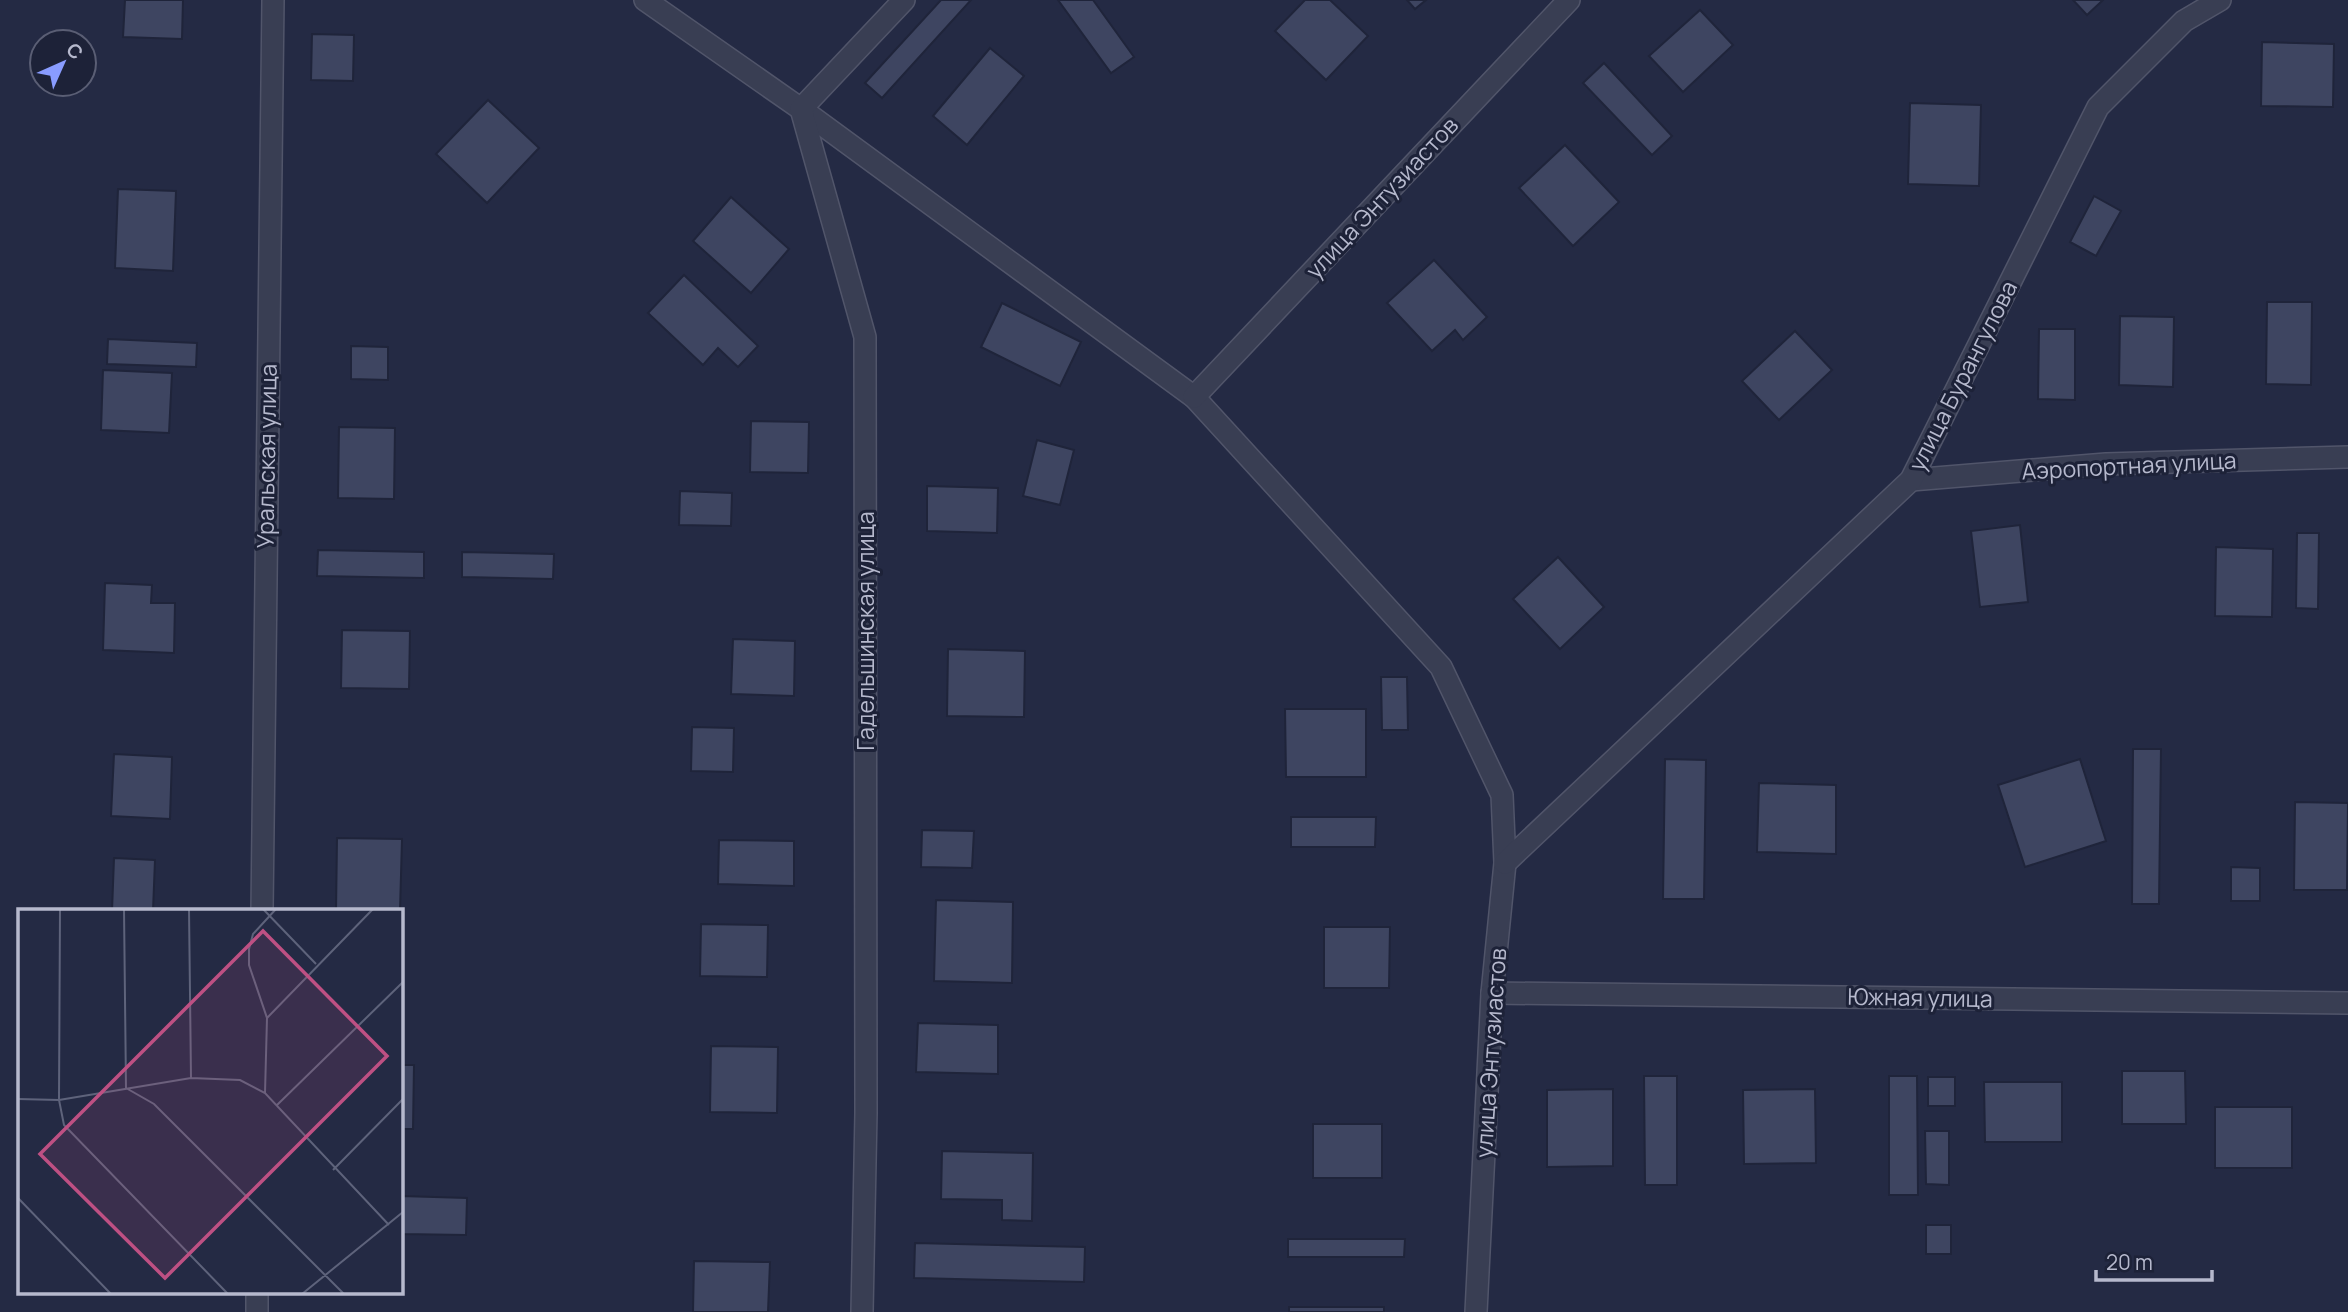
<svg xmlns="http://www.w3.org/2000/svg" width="2348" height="1312" viewBox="0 0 2348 1312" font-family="Manrope,sans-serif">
  <rect width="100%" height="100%" fill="#242a44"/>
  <g fill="#3e4561" stroke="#1f243a" stroke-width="2">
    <polygon points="125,0 183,0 182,39 123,37"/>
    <polygon points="941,0 971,0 882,98 865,83"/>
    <polygon points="1058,0 1093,0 1134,57 1111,73"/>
    <polygon points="1305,0 1330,0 1368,36 1326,80 1275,31"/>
    <polygon points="1407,0 1426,0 1415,9"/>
    <polygon points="2073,0 2103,0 2087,15"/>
    <polygon points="1700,10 1733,45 1683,92 1649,56"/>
    <polygon points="312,34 354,35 353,81 311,80"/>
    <polygon points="2262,42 2334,44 2333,107 2261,106"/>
    <polygon points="990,48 1024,76 967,145 933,116"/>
    <polygon points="1604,63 1672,136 1652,155 1583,83"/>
    <polygon points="488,100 539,148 487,203 436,154"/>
    <polygon points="1910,103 1981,105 1979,186 1908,184"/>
    <polygon points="1565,145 1619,202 1573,246 1519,188"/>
    <polygon points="118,189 176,191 173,271 115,268"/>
    <polygon points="2094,196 2121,211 2096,256 2070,242"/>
    <polygon points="731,197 789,249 751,293 693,241"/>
    <polygon points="1434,260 1487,317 1463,340 1455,330 1432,351 1387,303"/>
    <polygon points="684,275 758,346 738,367 718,348 703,365 648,313"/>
    <polygon points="2267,302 2312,302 2311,385 2266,384"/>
    <polygon points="1002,303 1081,342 1060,386 981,347"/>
    <polygon points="2120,316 2174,317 2173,387 2119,385"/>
    <polygon points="2039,329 2075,329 2075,400 2038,399"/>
    <polygon points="1795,331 1832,370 1779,420 1742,381"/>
    <polygon points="108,339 197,343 196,367 107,364"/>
    <polygon points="351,346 388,347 388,380 351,379"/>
    <polygon points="103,370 172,373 169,433 101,430"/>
    <polygon points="751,421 809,422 808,473 750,472"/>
    <polygon points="339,427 395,428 394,499 338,498"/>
    <polygon points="1037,440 1074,450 1060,505 1023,496"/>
    <polygon points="927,486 998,488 997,533 927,531"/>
    <polygon points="680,491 732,493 731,526 679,525"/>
    <polygon points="2020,525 2028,602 1980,607 1971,531"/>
    <polygon points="2297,533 2319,533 2318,609 2296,608"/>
    <polygon points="2216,547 2273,549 2272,617 2215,616"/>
    <polygon points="318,550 424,552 424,578 317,576"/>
    <polygon points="462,552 554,554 553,579 462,577"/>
    <polygon points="1558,557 1604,607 1560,649 1513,599"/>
    <polygon points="105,583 152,585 151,603 175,603 174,653 103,650"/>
    <polygon points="342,630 410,631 409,689 341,688"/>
    <polygon points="733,639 795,641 794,696 731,694"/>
    <polygon points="948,649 1025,651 1024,717 947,716"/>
    <polygon points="1381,677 1407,677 1408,730 1382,730"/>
    <polygon points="1285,709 1366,709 1366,777 1286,777"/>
    <polygon points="692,727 734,728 733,772 691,771"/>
    <polygon points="2133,749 2161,749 2159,904 2132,904"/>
    <polygon points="114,754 172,757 170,819 111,816"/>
    <polygon points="1665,759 1706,760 1704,899 1663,899"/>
    <polygon points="2080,759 2106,841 2025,867 1998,785"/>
    <polygon points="1759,783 1836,785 1836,854 1757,852"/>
    <polygon points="2295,802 2348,803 2347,890 2294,890"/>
    <polygon points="1291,817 1376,817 1375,847 1291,847"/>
    <polygon points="922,830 974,831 972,868 921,867"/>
    <polygon points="337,838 402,839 400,911 336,911"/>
    <polygon points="719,840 794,841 794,886 718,884"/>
    <polygon points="114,858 155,860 153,911 112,911"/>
    <polygon points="2231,867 2260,868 2260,901 2231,901"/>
    <polygon points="936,900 1013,902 1012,983 934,981"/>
    <polygon points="701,924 768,925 767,977 700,976"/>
    <polygon points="1324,927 1390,927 1389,988 1324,988"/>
    <polygon points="918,1023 998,1025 998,1074 916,1072"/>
    <polygon points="711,1046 778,1047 777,1113 710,1112"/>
    <polygon points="401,1065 414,1065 413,1129 401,1129"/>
    <polygon points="2122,1071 2185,1071 2186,1124 2122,1124"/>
    <polygon points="1644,1076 1677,1076 1677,1185 1645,1185"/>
    <polygon points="1889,1076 1917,1076 1918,1195 1889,1195"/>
    <rect x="1928" y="1077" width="27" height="29"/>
    <polygon points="1984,1082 2062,1082 2062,1142 1985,1142"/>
    <polygon points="1613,1089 1613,1166 1547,1167 1547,1090"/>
    <polygon points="1815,1089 1816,1163 1744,1164 1743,1090"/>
    <rect x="2215" y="1107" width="77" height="61"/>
    <rect x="1313" y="1124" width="69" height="54"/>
    <polygon points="1925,1131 1949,1131 1949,1185 1926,1184"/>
    <polygon points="942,1151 1033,1153 1032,1221 1002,1220 1002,1200 941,1199"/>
    <polygon points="401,1196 467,1198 466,1235 401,1234"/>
    <rect x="1926" y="1225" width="25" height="29"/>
    <polygon points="1288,1239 1405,1239 1404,1257 1288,1257"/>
    <polygon points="915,1243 1085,1247 1084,1282 914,1278"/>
    <polygon points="694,1261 770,1262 768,1312 693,1312"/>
    <rect x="1289" y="1307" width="95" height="5"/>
  </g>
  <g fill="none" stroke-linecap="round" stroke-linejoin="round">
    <g stroke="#51556a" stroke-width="24">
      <g id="street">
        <polyline points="645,0 801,109 1194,397 1441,667 1502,795 1505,863 1492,993 1476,1312"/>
        <polyline points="1194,397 1569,0"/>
        <polyline points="1911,480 2106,464 2348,457"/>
        <polyline points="1505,863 1911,480 2098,107 2184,21 2220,0"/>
        <polyline points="262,911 273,0"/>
        <polyline points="1492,993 2348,1003"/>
        <polyline points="257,1312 257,1293"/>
        <polyline points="862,1312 866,1113 865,337 801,109 904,0"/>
      </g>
    </g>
    <use href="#street" stroke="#393e53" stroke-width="21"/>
  </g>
  <g text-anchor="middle" stroke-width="6" stroke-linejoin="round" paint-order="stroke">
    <g font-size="23" fill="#b6b9cd" stroke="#1d2238">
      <text transform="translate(1382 198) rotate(-47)" y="8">улица Энтузиастов</text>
      <text transform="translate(1963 376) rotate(-63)" y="8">улица Бурангулова</text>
      <text transform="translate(267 456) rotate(-89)" y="8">Уральская улица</text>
      <text transform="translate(2129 466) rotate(-3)" y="8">Аэропортная улица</text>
      <text transform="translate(866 631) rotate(-90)" y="8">Гадельшинская улица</text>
      <text transform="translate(1920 998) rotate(1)" y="8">Южная улица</text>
      <text transform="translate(1491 1053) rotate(-86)" y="8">улица Энтузиастов</text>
    </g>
  </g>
  <g transform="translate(18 909)">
    <rect width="385" height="385" fill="#242a44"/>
    <path fill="none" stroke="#5e637b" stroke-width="2" d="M42 0 41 191 46 216 210 385M106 0 108 179 136 195 326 385M171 0 173 169M245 0 298 55M249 109 355 0M247 184 249 109 231 56V40L235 25 258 0M0 190 41 191 173 169 222 171 247 184 371 316M258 197 385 73M315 261 385 190M0 289 93 385M284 385 385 303"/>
    <path fill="#be5083" fill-opacity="0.15" stroke="#be5083" stroke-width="3.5" d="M245 22 369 147 147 369 22 245Z"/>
    <rect width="385" height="385" fill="none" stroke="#b6b9cd" stroke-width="3.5"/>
  </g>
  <g transform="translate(63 63) rotate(45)"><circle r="33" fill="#1d2238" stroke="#5a5e74" stroke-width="2"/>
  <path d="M0-5L12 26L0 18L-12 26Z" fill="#899cff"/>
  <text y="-10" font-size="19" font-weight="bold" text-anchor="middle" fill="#b6b9cd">С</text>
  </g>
  <path d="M2096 1270v10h116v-10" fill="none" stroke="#b6b9cd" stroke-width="3.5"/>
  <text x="2106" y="1270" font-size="21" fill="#b6b9cd" stroke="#1d2238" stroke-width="5" paint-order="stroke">20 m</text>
</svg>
